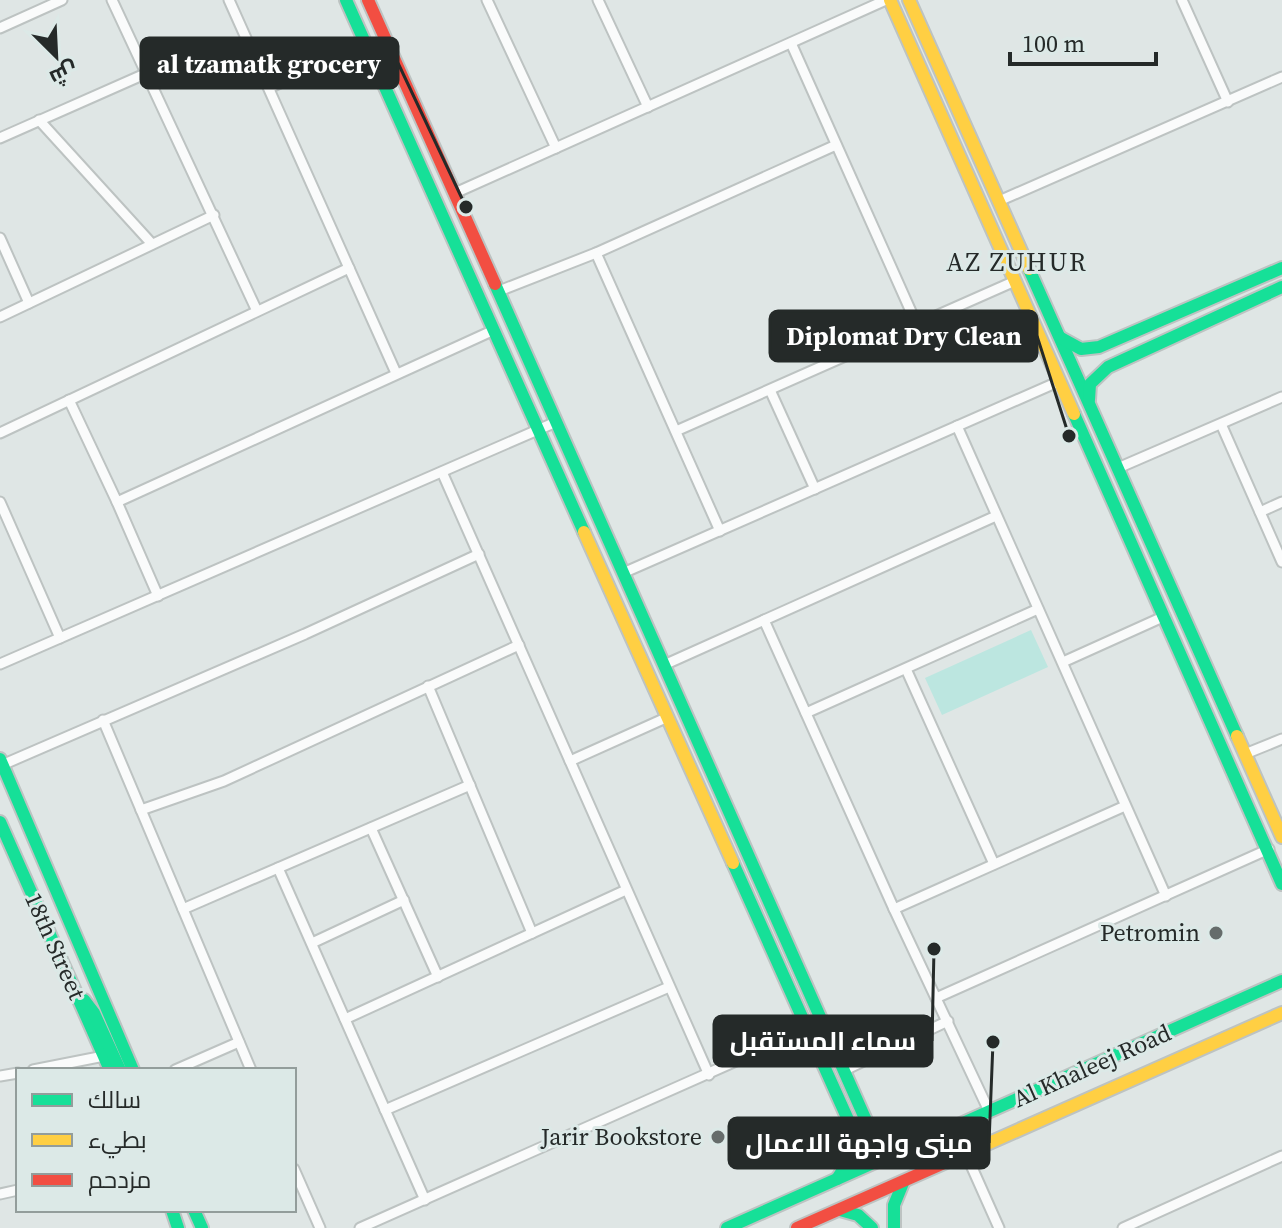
<svg xmlns="http://www.w3.org/2000/svg" width="1282" height="1228" viewBox="0 0 1282 1228" font-family="'Source Serif 4',Cairo,serif">
  <rect width="100%" height="100%" fill="#dfe6e5"/>
  <polygon fill="#bce6e0" points="1031,630 1048,667 942,715 925,678"/>
  <g fill="none" stroke-linecap="round" stroke-linejoin="round">
    <g stroke="#bdc3c2" stroke-width="13">
      <g id="street">
        <polyline points="112,0 257,311"/>
        <polyline points="229,0 396,373"/>
        <polyline points="487,0 556,148"/>
        <polyline points="598,0 648,107"/>
        <polyline points="1182,0 1228,102"/>
        <polyline points="0,28 62,0"/>
        <polyline points="791,43 917,325"/>
        <polyline points="269,88 365,44"/>
        <polyline points="39,120 152,244"/>
        <polyline points="0,138 147,73"/>
        <polyline points="455,193 886,0"/>
        <polyline points="999,201 1282,77"/>
        <polyline points="0,238 29,303"/>
        <polyline points="596,253 720,531"/>
        <polyline points="499,291 596,253 836,145"/>
        <polyline points="0,317 214,215"/>
        <polyline points="770,390 815,489"/>
        <polyline points="69,400 117,502"/>
        <polyline points="1221,424 1282,562"/>
        <polyline points="957,426 1166,896"/>
        <polyline points="676,431 1015,281"/>
        <polyline points="0,433 349,268"/>
        <polyline points="1118,468 1282,397"/>
        <polyline points="442,472 709,1075"/>
        <polyline points="0,502 60,638"/>
        <polyline points="1260,512 1282,502"/>
        <polyline points="623,573 1060,381"/>
        <polyline points="158,596 117,502 494,330"/>
        <polyline points="764,620 894,909 989,1111"/>
        <polyline points="1063,662 1165,616"/>
        <polyline points="0,664 556,422"/>
        <polyline points="664,665 996,516"/>
        <polyline points="906,669 994,864"/>
        <polyline points="428,686 532,933"/>
        <polyline points="806,713 1038,609"/>
        <polyline points="103,720 251,1070"/>
        <polyline points="1245,754 1282,739"/>
        <polyline points="570,761 668,717"/>
        <polyline points="2,765 305,634 479,554"/>
        <polyline points="141,810 224,781 519,645"/>
        <polyline points="371,828 438,977"/>
        <polyline points="278,868 425,1200"/>
        <polyline points="183,909 470,785"/>
        <polyline points="894,909 1125,806"/>
        <polyline points="312,943 404,900"/>
        <polyline points="936,998 1269,849"/>
        <polyline points="345,1019 626,890"/>
        <polyline points="33,1070 104,1056"/>
        <polyline points="175,1070 239,1042"/>
        <polyline points="845,1070 948,1021"/>
        <polyline points="0,1076 18,1073"/>
        <polyline points="385,1110 669,987"/>
        <polyline points="966,1154 999,1228"/>
        <polyline points="294,1169 320,1228"/>
        <polyline points="0,1194 18,1190"/>
        <polyline points="360,1228 808,1029"/>
        <polyline points="1123,1228 1282,1156"/>
      </g>
    </g>
    <g stroke="#bdc3c2" stroke-width="16">
      <g id="fast">
        <polyline points="346,0 584,532"/>
        <polyline points="1029,269 1237,736"/>
        <polyline points="495,284 868,1125 883,1141 912,1146"/>
        <polyline points="1061,338 1081,349 1099,347 1282,268"/>
        <polyline points="1089,400 1090,384 1108,367 1282,287"/>
        <polyline points="1074,414 1282,884"/>
        <polyline points="0,759 133,1070"/>
        <polyline points="0,822 110,1070"/>
        <polyline points="733,863 854,1133 855,1151 837,1179"/>
        <polyline points="84,1000 94,1013 120,1070"/>
        <polyline points="172,1210 178,1228"/>
        <polyline points="194,1210 202,1228"/>
        <polyline points="840,1210 858,1215 872,1228"/>
        <polyline points="727,1228 1282,981"/>
        <polyline points="894,1228 894,1205 903,1183"/>
      </g>
    </g>
    <g stroke="#bdc3c2" stroke-width="16">
      <g id="slow">
        <polyline points="890,0 1074,414"/>
        <polyline points="909,0 1029,269"/>
        <polyline points="584,532 733,863"/>
        <polyline points="1237,736 1282,837"/>
        <polyline points="978,1148 1282,1013"/>
      </g>
    </g>
    <g stroke="#bdc3c2" stroke-width="16">
      <g id="jam">
        <polyline points="368,0 495,284"/>
        <polyline points="797,1228 978,1148"/>
      </g>
    </g>
    <use href="#street" stroke="#fafbfb" stroke-width="9"/>
    <use href="#fast" stroke="#16e098" stroke-width="12"/>
    <use href="#slow" stroke="#ffcf43" stroke-width="12"/>
    <use href="#jam" stroke="#f24e42" stroke-width="12"/>
  </g>
  <g fill="#666c6b" stroke="#dce9e7" stroke-width="3">
    <circle cx="1216" cy="933" r="8"/>
    <circle cx="718" cy="1137" r="8"/>
  </g>
  <g text-anchor="middle" stroke-width="6" stroke-linejoin="round" paint-order="stroke">
    <g font-size="24" fill="#252a29" stroke="#dce9e7" text-anchor="end">
      <text x="1200" y="941">Petromin</text>
      <text x="702" y="1145">Jarir Bookstore</text>
    </g>
    <g font-size="24" fill="#252a29" stroke="#dce9e7">
      <text transform="translate(55 946) rotate(66)" y="8">18th Street</text>
      <text transform="translate(1092 1066) rotate(-24)" y="8">Al Khaleej Road</text>
    </g>
    <g font-size="26" letter-spacing="2" fill="#252a29" stroke="#dce9e7">
      <text x="1017" y="271">AZ ZUHUR</text>
    </g>
  </g>
  <path fill="none" stroke="#252a29" stroke-width="3" d="M466 207L398 63M1069 436L1037 336M934 949L932 1041M993 1042L989 1143"/>
  <g fill="#252a29" stroke="#dce9e7" stroke-width="3">
    <circle cx="466" cy="207" r="8"/>
    <circle cx="1069" cy="436" r="8"/>
    <circle cx="934" cy="949" r="8"/>
    <circle cx="993" cy="1042" r="8"/>
  </g>
  <g fill="#252a29" stroke="#252a29" stroke-width="3">
    <rect x="141" y="38" width="257" height="50" rx="8"/>
    <rect x="770" y="311" width="267" height="50" rx="8"/>
    <rect x="714" y="1016" width="218" height="50" rx="8"/>
    <rect x="729" y="1118" width="260" height="50" rx="8"/>
  </g>
  <g font-size="26" text-anchor="middle" font-weight="bold" fill="#fff">
    <text x="269" y="73">al tzamatk grocery</text>
    <text x="904" y="345">Diplomat Dry Clean</text>
    <text x="823" y="1050">سماء المستقبل</text>
    <text x="859" y="1152">مبنى واجهة الاعمال</text>
  </g>
  <rect x="16" y="1068" width="280" height="144" fill="#dce9e7" stroke="#939d9b" stroke-width="2"/>
  <rect x="32" y="1094" width="40" height="12" fill="#16e098" stroke="#939d9b" stroke-width="2"/>
  <text x="88" y="1108" font-size="24" fill="#252a29">سالك</text>
  <rect x="32" y="1134" width="40" height="12" fill="#ffcf43" stroke="#939d9b" stroke-width="2"/>
  <text x="88" y="1148" font-size="24" fill="#252a29">بطيء</text>
  <rect x="32" y="1174" width="40" height="12" fill="#f24e42" stroke="#939d9b" stroke-width="2"/>
  <text x="88" y="1188" font-size="24" fill="#252a29">مزدحم</text>
  <g transform="translate(56 56) rotate(156)" stroke="#dce9e7" stroke-width="6" paint-order="stroke">
  <path d="M0-6L14 30L0 20L-14 30Z" fill="#252a29"/>
  <text y="-12" font-size="22" font-weight="bold" text-anchor="middle" fill="#252a29">ش</text>
  </g>
  <path d="M1010 52v12h146v-12" fill="none" stroke="#252a29" stroke-width="4"/>
  <text x="1022" y="52" font-size="24" fill="#252a29" stroke="#dce9e7" stroke-width="6" paint-order="stroke">100 m</text>
</svg>
